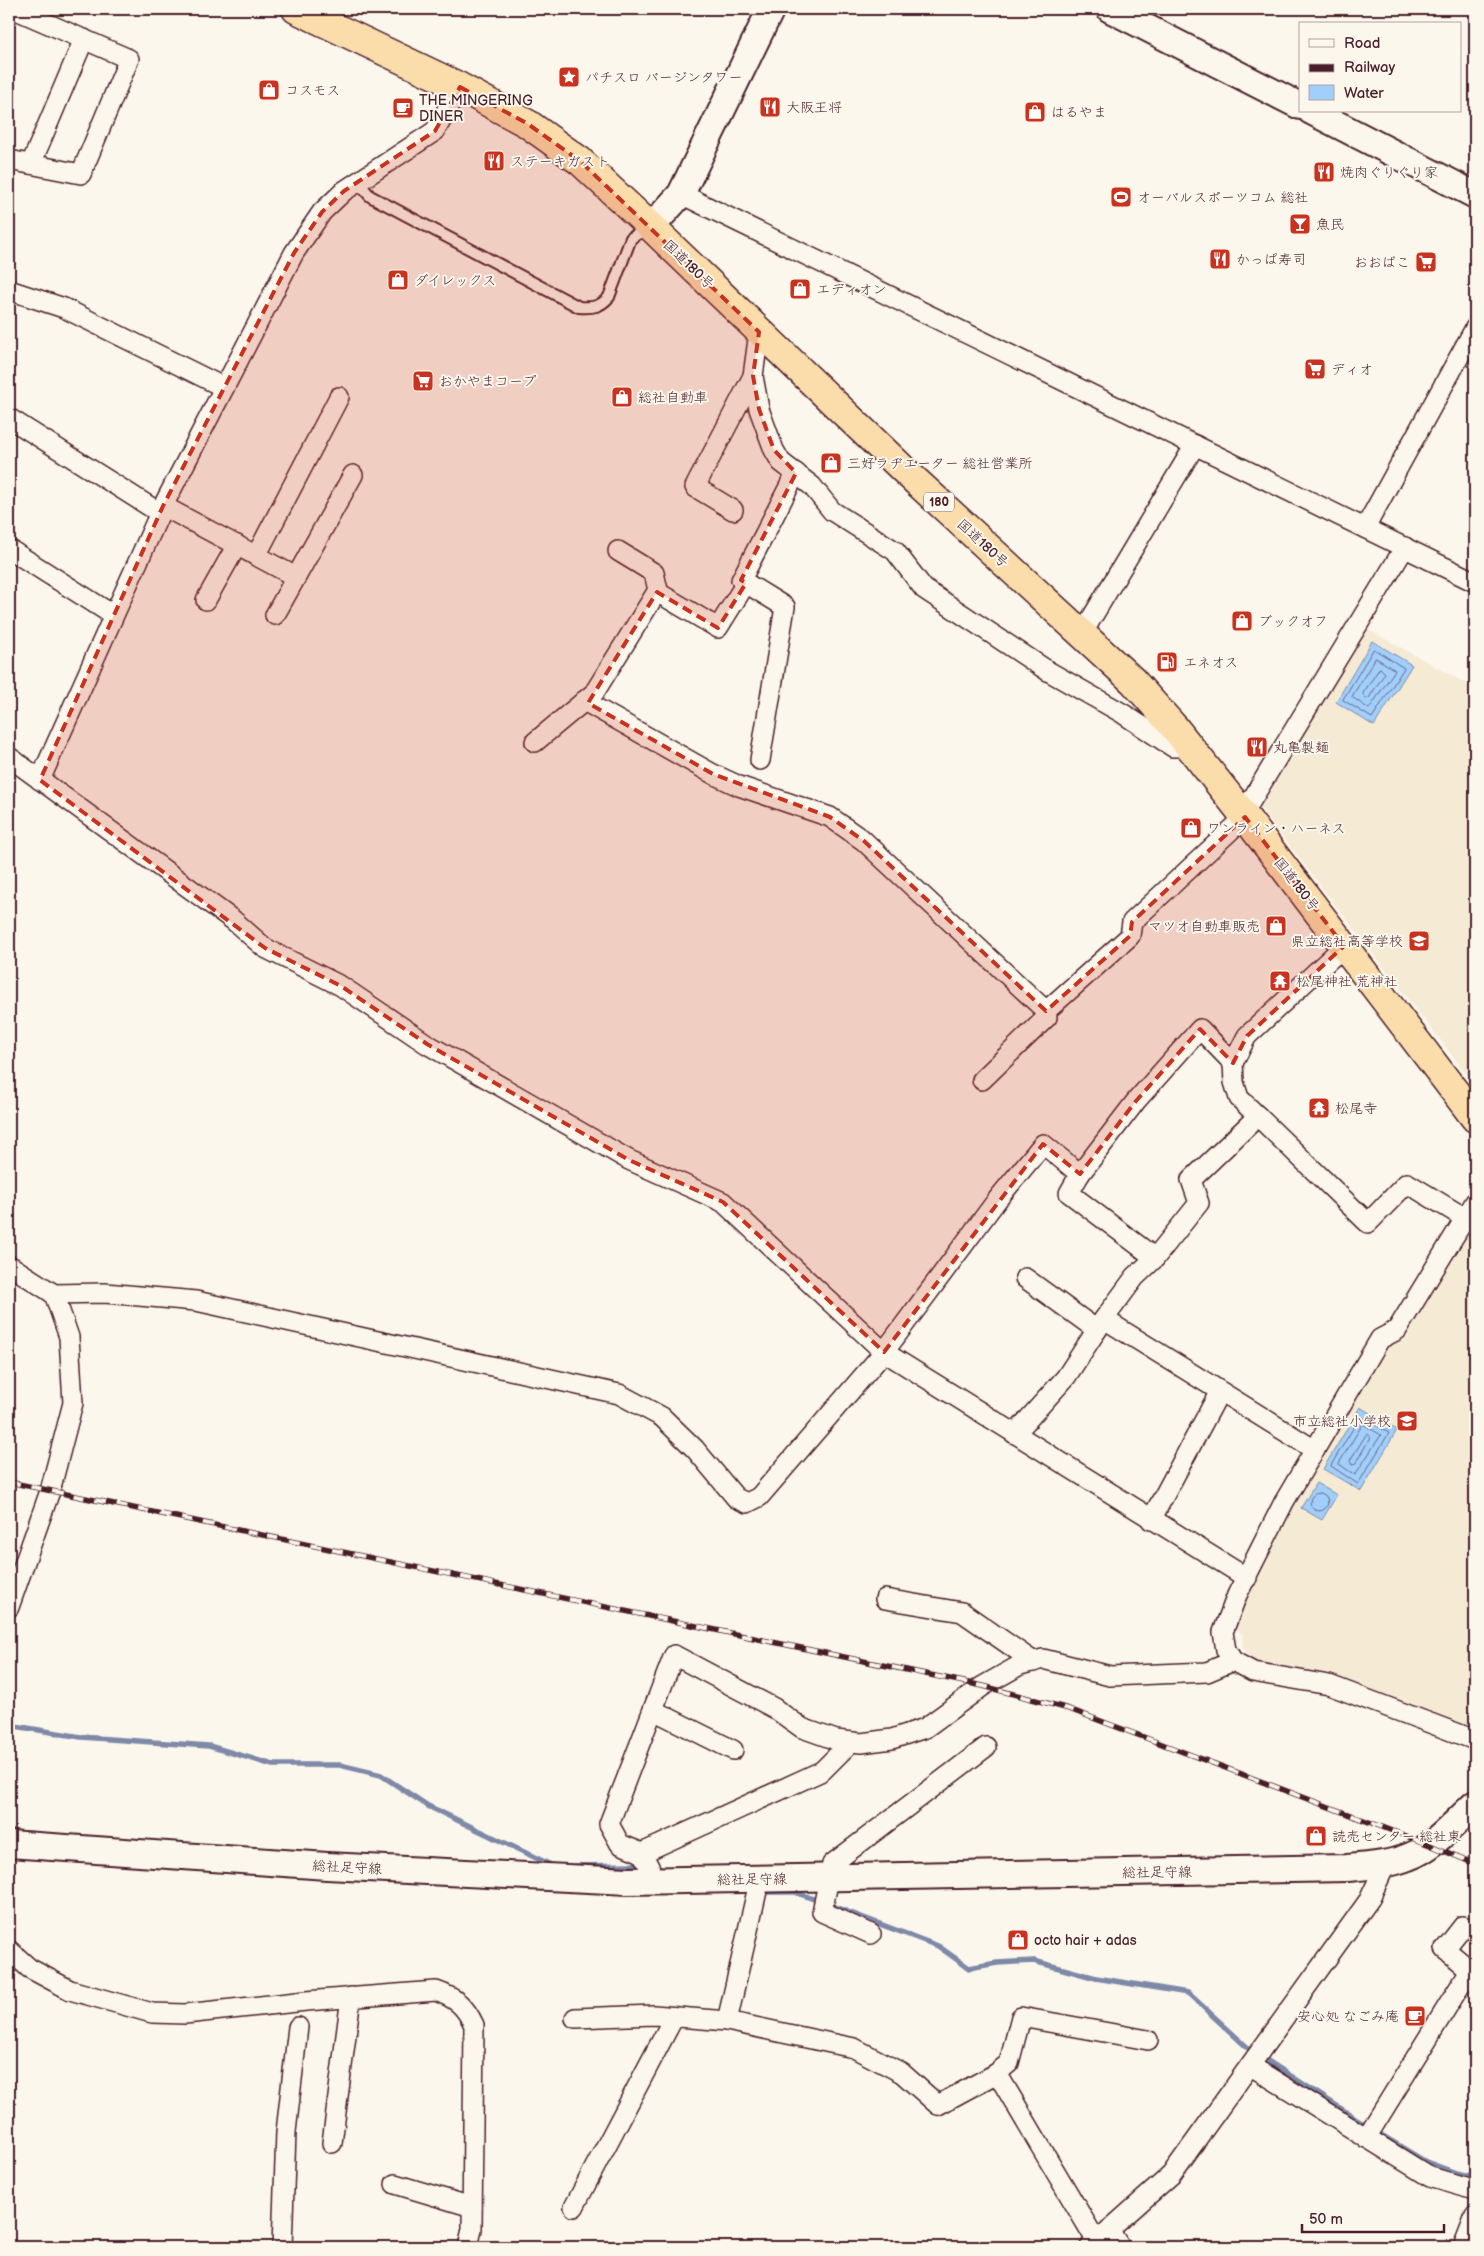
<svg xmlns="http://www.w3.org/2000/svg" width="1484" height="2256" viewBox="0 0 1484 2256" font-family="'Balsamiq Sans','Klee One',sans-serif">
  <rect width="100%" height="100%" fill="#fbf7ec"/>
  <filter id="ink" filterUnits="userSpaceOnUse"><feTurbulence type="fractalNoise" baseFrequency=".02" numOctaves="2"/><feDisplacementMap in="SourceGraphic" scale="10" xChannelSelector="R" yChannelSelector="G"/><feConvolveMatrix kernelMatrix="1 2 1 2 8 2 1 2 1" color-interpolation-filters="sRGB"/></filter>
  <g filter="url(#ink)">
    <g fill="#f5ead4">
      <polygon points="1365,628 1475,688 1475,1081 1469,1077 1258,805"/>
      <polygon points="1475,1218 1475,1733 1330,1675 1257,1664 1249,1657 1243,1648 1243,1635 1233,1626 1246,1592 1294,1505 1293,1497 1385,1345"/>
    </g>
    <g fill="#a0cffc" stroke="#7e89a8">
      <polygon points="1372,641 1412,665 1374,726 1336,702"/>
      <polygon points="1360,1407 1397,1430 1361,1491 1323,1469"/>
      <polygon points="1316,1483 1337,1495 1322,1520 1301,1508"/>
    </g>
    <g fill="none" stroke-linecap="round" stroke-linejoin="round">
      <g stroke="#6c657f" stroke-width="1">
        <polygon points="1374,649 1404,668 1372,718 1343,700"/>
        <polygon points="1376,658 1395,670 1369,709 1352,697"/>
        <polygon points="1380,668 1385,673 1369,698 1366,699 1363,694"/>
        <polygon points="1361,1416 1389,1433 1358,1484 1331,1466"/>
        <polygon points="1363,1424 1381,1435 1355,1475 1339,1464"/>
        <polygon points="1367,1434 1370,1438 1355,1464 1352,1465 1350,1461"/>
        <circle cx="1319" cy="1502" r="9"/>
      </g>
      <g stroke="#7e89a8" stroke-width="5.5">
        <polyline points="9,1725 81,1737 209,1746 273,1765 340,1765 381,1775 428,1806 553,1866"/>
        <polyline points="574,1866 634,1865 637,1870"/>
        <polyline points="761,1892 795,1892 938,1946 969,1968 997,1963 1034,1961 1096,1978 1188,1993 1248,2048 1383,2136 1426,2162 1459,2174 1475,2177"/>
      </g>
      <g stroke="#4a1f2b" stroke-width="14">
        <path id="lane" d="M358 182 370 196 579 307C593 308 600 307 609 297L631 238 650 227"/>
      </g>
      <g stroke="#4a1f2b" stroke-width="22">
        <g id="street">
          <polyline points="9,160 81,174 129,59 14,9"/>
          <polyline points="31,164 84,39"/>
          <polyline points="681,194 1475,582"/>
          <polyline points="9,290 64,308 223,387"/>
          <polyline points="759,332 753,376 759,409 774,450 781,462 812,486 832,511 895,551 924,589 1048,671 1122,713 1173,747 1190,747"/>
          <polyline points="9,418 160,513"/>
          <polyline points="163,506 296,577"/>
          <polyline points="733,510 695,487 753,376"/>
          <polyline points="1365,528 1475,328"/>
          <polyline points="9,549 113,615"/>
          <polyline points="256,556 339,397"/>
          <polyline points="657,592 718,628 746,583"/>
          <polyline points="206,600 237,545"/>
          <polyline points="275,615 353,475"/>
          <polyline points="1082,634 1195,445"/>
          <polyline points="584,701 713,774 739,786 830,817 864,841 1046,1011 1130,936 1132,922 1245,817"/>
          <polyline points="535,742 594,693 658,590 654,573 618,551"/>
          <polyline points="9,757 233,920 265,948 341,986 427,1044 629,1160 723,1202 884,1352 1247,1578"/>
          <polyline points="760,760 785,607 741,580 796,473"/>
          <polyline points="40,780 163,506 294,253 322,212 344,191 435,131 460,87"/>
          <polyline points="1243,814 1405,547"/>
          <polyline points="1233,1063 1234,1082 1239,1098 1368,1223 1407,1183 1465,1218"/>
          <polyline points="982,1080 1047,1017 1046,1011"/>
          <polyline points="1080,1174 1069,1193 1155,1258"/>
          <polyline points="1475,1202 1397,1330 1380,1339 1284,1502 1237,1595 1223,1632 1226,1650 1233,1661 1253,1672 1329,1685 1475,1740"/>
          <polyline points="9,1265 54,1294 105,1293 196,1301 619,1394 662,1417 695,1449 736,1498 747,1503 759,1497 884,1352 997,1200 1043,1144 1080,1174 1136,1101 1200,1029 1233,1063 1247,1036 1344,946"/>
          <polyline points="1025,1278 1097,1330"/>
          <polyline points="1104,1319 1315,1450"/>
          <polyline points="1015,1434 1066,1377 1104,1319 1135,1277 1155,1258 1199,1203 1191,1180 1258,1116"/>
          <polyline points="1151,1520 1219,1393"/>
          <polyline points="885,1599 962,1612 1034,1662"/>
          <polyline points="9,1607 50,1491 73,1403 69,1337 54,1294"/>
          <polyline points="653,1710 733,1750"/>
          <polyline points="642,1853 822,1771 851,1742"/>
          <polyline points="656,1880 642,1853 620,1844 609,1824 674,1655 774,1708 802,1728 836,1740 861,1743 892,1739 925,1728 983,1686 1020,1665 1043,1659 1110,1676 1207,1672 1233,1661"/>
          <polyline points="1463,1926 1445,1949 1475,1974"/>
          <polyline points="871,1934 822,1912 832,1864 986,1747"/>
          <path d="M9 1950 29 1968 70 1990 152 2013 185 2014 306 2001 436 1991C456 1998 465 2006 474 2025L472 2229 468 2247"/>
          <polyline points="575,2018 654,2015 727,2021 854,2048 902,2073 938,2105 997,2073 1009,2063 1021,2017 1148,2040"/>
          <polyline points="727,2021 760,1878"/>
          <polyline points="1251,2066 1430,2177 1475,2190"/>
          <polyline points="997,2073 1097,2242"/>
          <polyline points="1366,2138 1470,1970"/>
          <polyline points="332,2143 351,1997"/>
          <polyline points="395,2184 472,2207"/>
          <polyline points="574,2207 674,2017"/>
          <polyline points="1109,2230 1120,2247"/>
          <polyline points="282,2247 286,2132 298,2027"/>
          <polyline points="1090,2247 1171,2175 1369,1900 1386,1864"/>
          <polyline points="1463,2247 1475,2216"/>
        </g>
      </g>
      <g stroke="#4a1f2b" stroke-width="30">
        <g id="secondary">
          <polyline points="1110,9 1300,106"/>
          <polyline points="1311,111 1475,195"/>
          <polyline points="651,227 681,194 771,9"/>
          <path d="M9 1844 327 1866 628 1881 1347 1868C1367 1866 1389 1865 1408 1857 1434 1848 1456 1821 1475 1804"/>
        </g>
      </g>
      <g stroke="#4a1f2b" stroke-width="31">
        <polyline id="highway" points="296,9 460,87 528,124 580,161 651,227 906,472 1133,681 1174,727 1243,814 1475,1118"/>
      </g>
      <use href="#lane" stroke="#fbf7ec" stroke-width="10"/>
      <use href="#street" stroke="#fbf7ec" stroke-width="19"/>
      <use href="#secondary" stroke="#fbf7ec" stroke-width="26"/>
      <use href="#highway" stroke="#fbdcab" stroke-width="28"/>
      <g stroke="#4a1f2b" stroke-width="5.5">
        <polyline id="rail" points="9,1482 983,1686 1069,1709 1430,1845 1475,1864"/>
      </g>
      <use href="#rail" stroke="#fbf7ec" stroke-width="4" stroke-dasharray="11" stroke-linecap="butt"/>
    </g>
  </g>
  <path fill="#c8321e" fill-opacity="0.2" stroke="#c8321e" stroke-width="4" stroke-dasharray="10 6" stroke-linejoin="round" d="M460 87 528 124 580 161 759 332 753 376 759 409 774 450 796 473 741 580 746 583 718 628 657 592 588 703 713 774 830 817 864 841 1046 1011 1130 936 1132 922 1245 817 1344 946 1247 1036 1233 1063 1200 1029 1136 1101 1080 1174 1043 1144 884 1352 723 1202 629 1160 427 1044 341 986 265 948 40 780 163 506 294 253 322 212 344 191 435 131Z"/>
  <defs>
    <g id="sight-square" transform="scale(1.125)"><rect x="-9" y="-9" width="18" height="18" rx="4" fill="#c8321e" stroke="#fbf7ec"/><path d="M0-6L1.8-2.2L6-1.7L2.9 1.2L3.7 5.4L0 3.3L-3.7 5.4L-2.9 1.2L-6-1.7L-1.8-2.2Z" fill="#fff"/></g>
    <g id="shop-square" transform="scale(1.125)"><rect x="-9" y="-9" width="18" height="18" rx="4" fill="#c8321e" stroke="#fbf7ec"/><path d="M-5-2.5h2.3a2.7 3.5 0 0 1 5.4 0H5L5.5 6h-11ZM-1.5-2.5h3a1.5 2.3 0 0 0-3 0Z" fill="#fff"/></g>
    <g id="restaurant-square" transform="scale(1.125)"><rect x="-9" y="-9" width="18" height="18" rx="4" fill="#c8321e" stroke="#fbf7ec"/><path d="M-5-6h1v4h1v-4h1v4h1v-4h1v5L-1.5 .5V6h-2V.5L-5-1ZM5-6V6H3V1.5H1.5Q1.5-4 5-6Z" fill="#fff"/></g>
    <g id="cafe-square" transform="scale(1.125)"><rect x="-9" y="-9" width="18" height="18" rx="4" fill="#c8321e" stroke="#fbf7ec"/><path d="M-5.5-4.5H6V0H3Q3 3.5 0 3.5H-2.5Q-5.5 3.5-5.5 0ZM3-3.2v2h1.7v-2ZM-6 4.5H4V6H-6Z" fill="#fff"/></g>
    <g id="stadium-square" transform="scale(1.125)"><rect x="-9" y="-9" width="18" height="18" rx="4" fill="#c8321e" stroke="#fbf7ec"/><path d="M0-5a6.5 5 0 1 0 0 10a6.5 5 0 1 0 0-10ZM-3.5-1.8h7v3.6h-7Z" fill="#fff"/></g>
    <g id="bar-square" transform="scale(1.125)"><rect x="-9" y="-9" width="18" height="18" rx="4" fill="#c8321e" stroke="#fbf7ec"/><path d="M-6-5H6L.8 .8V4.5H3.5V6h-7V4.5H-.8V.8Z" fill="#fff"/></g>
    <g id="supermarket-square" transform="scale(1.125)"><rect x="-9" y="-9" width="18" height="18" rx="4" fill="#c8321e" stroke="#fbf7ec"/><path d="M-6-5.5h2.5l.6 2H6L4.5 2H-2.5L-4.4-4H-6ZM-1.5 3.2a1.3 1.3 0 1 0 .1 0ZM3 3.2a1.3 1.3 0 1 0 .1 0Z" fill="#fff"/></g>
    <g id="fuel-square" transform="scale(1.125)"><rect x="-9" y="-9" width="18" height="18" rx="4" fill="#c8321e" stroke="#fbf7ec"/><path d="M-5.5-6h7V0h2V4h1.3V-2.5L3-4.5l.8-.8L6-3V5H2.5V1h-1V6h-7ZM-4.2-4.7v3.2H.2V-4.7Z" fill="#fff"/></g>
    <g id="school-square" transform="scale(1.125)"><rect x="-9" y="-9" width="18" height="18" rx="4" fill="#c8321e" stroke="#fbf7ec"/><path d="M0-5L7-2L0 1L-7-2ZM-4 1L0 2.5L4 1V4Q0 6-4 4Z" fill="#fff"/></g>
    <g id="temple-square" transform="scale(1.125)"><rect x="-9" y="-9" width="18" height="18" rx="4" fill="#c8321e" stroke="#fbf7ec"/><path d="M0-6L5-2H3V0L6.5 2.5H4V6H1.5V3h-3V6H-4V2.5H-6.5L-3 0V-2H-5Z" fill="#fff"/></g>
  </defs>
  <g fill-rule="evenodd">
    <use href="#sight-square" x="569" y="77"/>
    <use href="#shop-square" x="269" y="90"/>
    <use href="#restaurant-square" x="770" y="107"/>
    <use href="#cafe-square" x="403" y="108"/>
    <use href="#shop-square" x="1035" y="112"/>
    <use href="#restaurant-square" x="494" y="161"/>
    <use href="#restaurant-square" x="1324" y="172"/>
    <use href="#stadium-square" x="1121" y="197"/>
    <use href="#bar-square" x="1300" y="224"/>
    <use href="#restaurant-square" x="1220" y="259"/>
    <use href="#supermarket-square" x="1426" y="262"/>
    <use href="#shop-square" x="398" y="280"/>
    <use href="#shop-square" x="800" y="289"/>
    <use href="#supermarket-square" x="1315" y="369"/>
    <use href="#supermarket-square" x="423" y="381"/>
    <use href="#shop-square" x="622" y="397"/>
    <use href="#shop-square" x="831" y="463"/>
    <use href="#shop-square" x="1242" y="621"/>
    <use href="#fuel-square" x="1167" y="662"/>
    <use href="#restaurant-square" x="1257" y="747"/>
    <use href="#shop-square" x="1191" y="828"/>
    <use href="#shop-square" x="1276" y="926"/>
    <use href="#school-square" x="1419" y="941"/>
    <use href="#temple-square" x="1280" y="981"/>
    <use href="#temple-square" x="1319" y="1108"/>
    <use href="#school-square" x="1407" y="1421"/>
    <use href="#shop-square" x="1316" y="1836"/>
    <use href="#shop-square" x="1018" y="1940"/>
    <use href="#cafe-square" x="1415" y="2016"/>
  </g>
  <g text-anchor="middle" stroke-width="4" stroke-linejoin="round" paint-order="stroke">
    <rect fill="#fbf7ec" stroke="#7f6065" stroke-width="1" x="924" y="492.5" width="30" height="19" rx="4"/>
    <g font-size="12" font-weight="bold" fill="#4a1f2b">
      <text x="939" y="506">180</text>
    </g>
    <g font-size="14" fill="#4a1f2b" stroke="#fbf7ec" text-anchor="start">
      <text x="585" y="82">パチスロ バージンタワー</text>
      <text x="285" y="95">コスモス</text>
      <text x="419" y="105">THE MINGERING<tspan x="419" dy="16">DINER</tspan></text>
      <text x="786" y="112">大阪王将</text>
      <text x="1051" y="117">はるやま</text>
      <text x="510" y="166">ステーキガスト</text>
      <text x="1340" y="177">焼肉ぐりぐり家</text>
      <text x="1137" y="202">オーバルスポーツコム 総社</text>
      <text x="1316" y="229">魚民</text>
      <text x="1236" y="264">かっぱ寿司</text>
      <text x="1410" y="267" text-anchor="end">おおばこ</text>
      <text x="414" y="285">ダイレックス</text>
      <text x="816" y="294">エディオン</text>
      <text x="1331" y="374">ディオ</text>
      <text x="439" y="386">おかやまコープ</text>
      <text x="638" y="402">総社自動車</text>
      <text x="847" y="468">三好ラヂエーター 総社営業所</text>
      <text x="1258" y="626">ブックオフ</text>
      <text x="1183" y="667">エネオス</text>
      <text x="1273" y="752">丸亀製麺</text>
      <text x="1207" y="833">ワンライン・ハーネス</text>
      <text x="1260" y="931" text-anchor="end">マツオ自動車販売</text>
      <text x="1403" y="946" text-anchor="end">県立総社高等学校</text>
      <text x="1296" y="986">松尾神社 荒神社</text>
      <text x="1335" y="1113">松尾寺</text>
      <text x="1391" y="1426" text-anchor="end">市立総社小学校</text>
      <text x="1332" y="1841">読売センター 総社東</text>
      <text x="1034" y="1945">octo hair + adas</text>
      <text x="1399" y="2021" text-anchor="end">安心処 なごみ庵</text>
    </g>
    <g font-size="14" fill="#4a1f2b" stroke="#fbf7ec">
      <text transform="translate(689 264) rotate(44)" y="5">国道180号</text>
      <text transform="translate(983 543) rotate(43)" y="5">国道180号</text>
      <text transform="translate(1297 884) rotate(52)" y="5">国道180号</text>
      <text transform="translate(347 1867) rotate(3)" y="5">総社足守線</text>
      <text transform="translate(1157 1872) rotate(-1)" y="5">総社足守線</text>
      <text transform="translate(752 1879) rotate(-1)" y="5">総社足守線</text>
    </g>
  </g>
  <rect width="1484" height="2256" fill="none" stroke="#fbf7ec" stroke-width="30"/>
  <rect x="15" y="15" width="1454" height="2226" fill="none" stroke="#4a1f2b" stroke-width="2" filter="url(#ink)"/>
  <rect x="1299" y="22" width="162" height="90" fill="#fbf7ec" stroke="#b4a19f"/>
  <rect x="1309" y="39" width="25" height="8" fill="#fbf7ec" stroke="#b4a19f"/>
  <text x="1344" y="48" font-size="15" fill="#4a1f2b">Road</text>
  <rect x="1309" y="64" width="25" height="8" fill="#4a1f2b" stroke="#b4a19f"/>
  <text x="1344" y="72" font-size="15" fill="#4a1f2b">Railway</text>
  <rect x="1309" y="85" width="25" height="15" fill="#a0cffc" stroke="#b4a19f"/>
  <text x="1344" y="98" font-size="15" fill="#4a1f2b">Water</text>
  <path d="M1302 2224v8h142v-8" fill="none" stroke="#4a1f2b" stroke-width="2.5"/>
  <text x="1309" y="2224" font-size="15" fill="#4a1f2b" stroke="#fbf7ec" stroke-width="4" paint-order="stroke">50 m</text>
</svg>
